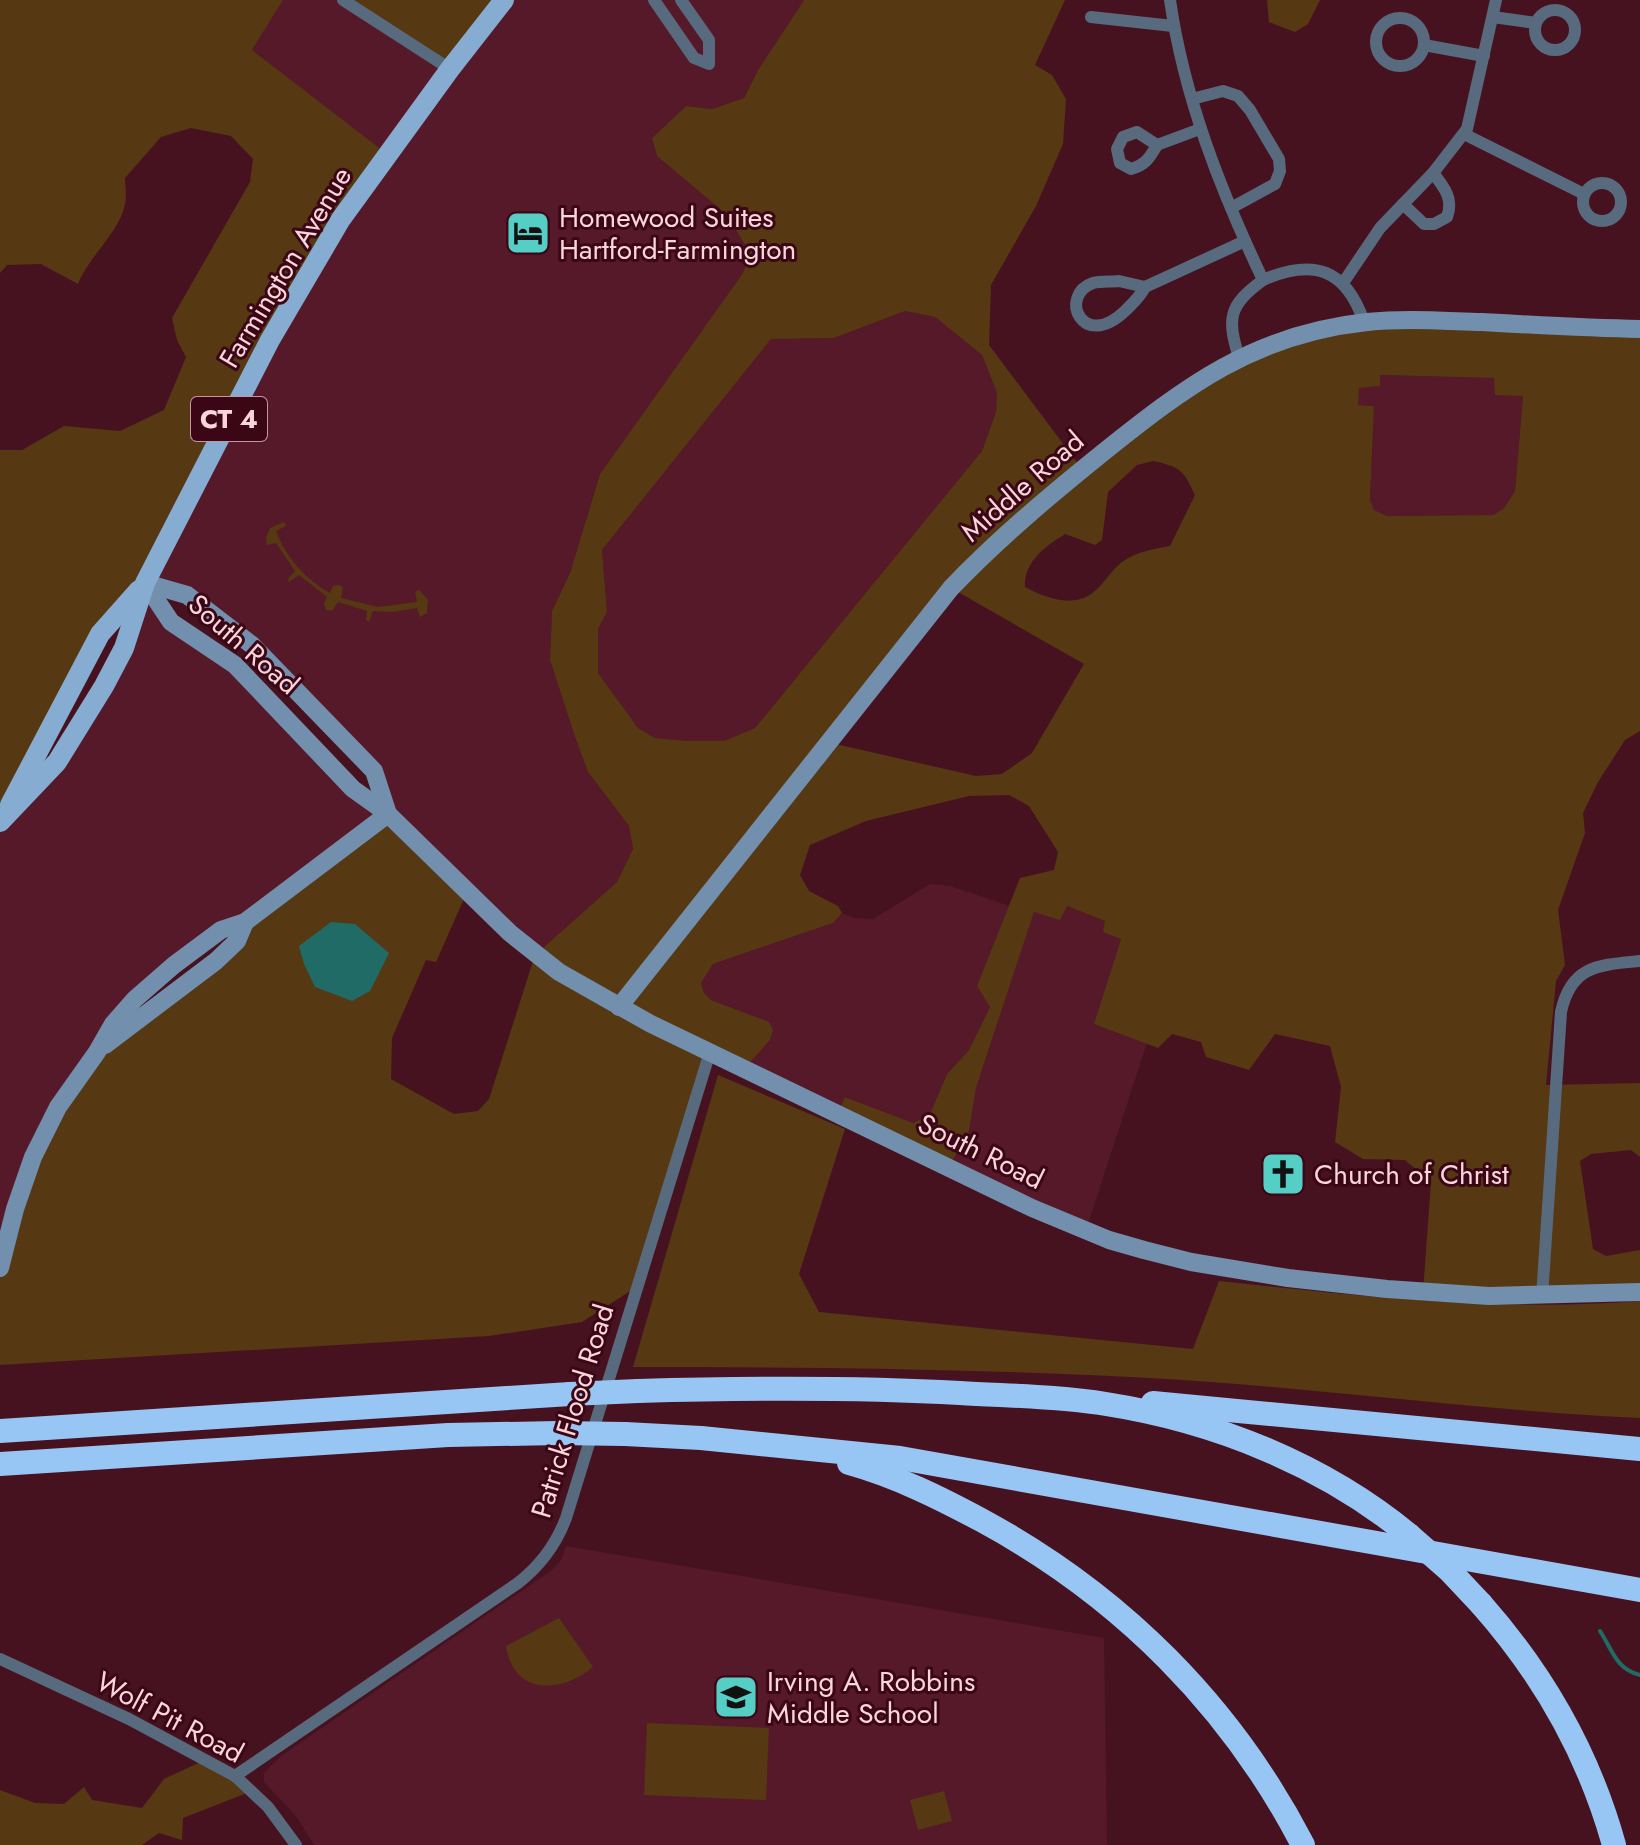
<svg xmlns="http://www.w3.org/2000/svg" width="1640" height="1845" viewBox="0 0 1640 1845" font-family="Jost,sans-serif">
  <rect width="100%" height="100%" fill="#471220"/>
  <g fill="#551929" fill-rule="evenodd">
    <path d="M283 0H343L450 69 504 0H804L758 70 744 98 712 109 686 106 652 138 657 156 726 214 750 253 743 273 600 474 570 573 552 611 550 660 575 737 588 772 629 826 633 849 617 882 535 955 388 814 245 922 221 930 174 965 135 999 113 1024 97 1052 58 1107 33 1157 15 1209 0 1268V822L57 762 104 686 124 648 145 583 270 340 341 219 387 155 252 50ZM146 584 187 595 252 645 374 771 387 813 353 789 235 665 171 622Z"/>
    <polygon points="905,311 935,317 982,355 997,393 996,412 982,451 755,728 724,741 688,741 655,738 638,728 598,673 598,629 607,612 602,550 771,339 834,338"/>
    <polygon points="1379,375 1494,378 1523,396 1515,491 1504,508 1493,515 1387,516 1373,510 1370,500 1374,406 1357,405 1359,387"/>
    <polygon points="930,884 951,886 1009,906 978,986 990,1007 969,1050 947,1074 930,1114 912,1123 846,1097 838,1113 744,1069 770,1040 773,1030 768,1022 711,1000 704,993 701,983 713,964 833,923 842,913 854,918 873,919"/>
    <polygon points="1067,906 1105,921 1121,939 1095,1024 1147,1043 1086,1230 949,1167 969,1131 976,1088 1034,912"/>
    <polygon points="566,1546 1104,1638 1107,1845 314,1845 296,1816 264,1782 264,1773 281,1756 552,1570 561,1560"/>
  </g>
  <g fill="#563813" fill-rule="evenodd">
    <path d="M0 0H283L252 50 387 154 341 219 145 583 100 634 0 822V450H22L64 426 120 431 164 410 186 357 177 340 172 318 250 182 253 159 231 136 191 128 161 137 125 178C125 186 127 196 125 204 120 232 88 257 78 284L41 264 7 265 0 273Z"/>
    <polygon points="343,0 504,0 450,69"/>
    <path d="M804 0H1065L1035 65 1052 75 1066 99 1063 144 1036 206 991 285 989 345 1082 469 1183 391 1329 327 1640 329V731L1625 740 1598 782 1583 813 1585 833 1558 910 1565 965 1556 981 1546 1085 1640 1083V1157L1631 1150 1591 1154 1580 1161 1593 1249 1606 1256 1640 1250V1292H1423L1431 1182 1405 1160 1363 1159 1335 1142 1341 1087 1330 1046 1275 1034 1249 1070 1206 1057 1201 1042 1172 1034 1158 1048 1094 1024 1121 939 1103 932 1105 921 1067 906 1060 920 1034 912 976 1088 969 1131 949 1167 838 1113 845 1097 913 1123 930 1114 947 1074 969 1050 990 1007 977 986 1020 878 1054 870 1058 852 1029 806 1009 795 969 796 866 821 810 845 800 875 809 891 838 906 842 913 833 923 713 964 701 983 704 993 711 1000 769 1022 773 1030 770 1040 744 1069 710 1052 635 1288 582 1322 489 1336 0 1365V1268L15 1209 74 1082 245 922 388 814 467 892 436 962 426 960 392 1038 391 1079 454 1114 478 1111 489 1099 535 955 617 882 633 849 629 826 588 772 575 737 550 660 552 611 570 573 600 474 743 273 750 253 726 214 657 156 652 138 686 106 712 109 744 98 758 70ZM905 311 935 317 982 355 997 393 996 412 982 451 755 728 724 741H688L655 738 638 728 598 673V629L607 612 602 550 771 339 834 338ZM1380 375 1494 378 1495 395 1523 396 1515 491 1504 508 1493 515 1387 516 1374 510 1370 500 1374 406 1358 405 1359 388 1380 386ZM1153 461C1180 467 1183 469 1195 495L1170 546C1153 549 1136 552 1122 562 1110 571 1103 586 1091 594 1071 608 1044 597 1025 587 1024 561 1045 547 1065 534L1095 545 1102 540 1108 492 1137 465ZM951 588 1084 664 1032 753 1002 774 976 776 831 743Z"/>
    <polygon points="1267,0 1320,0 1308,24 1295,32 1269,22"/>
    <path d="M284 522 286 526 276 531C286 557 305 579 330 593L333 586 340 585 343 588 341 598 378 607 417 602 415 592 419 590 428 600 427 613 420 617 417 608 392 612 373 611 369 622 366 620 367 611 338 602 332 611 326 610 324 604 327 597 299 575 289 582 288 579 295 571 276 543 267 545 266 538 270 528Z"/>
    <path d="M718 1075 845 1129 799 1274 819 1312 1193 1349 1219 1281C1359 1296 1499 1312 1640 1301V1418C1487 1411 1335 1390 1183 1380 999 1369 817 1367 633 1367Z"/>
    <path d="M559 1618 593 1667C561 1694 513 1695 506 1646Z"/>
    <polygon points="647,1723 769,1728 766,1800 644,1795"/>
    <polygon points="207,1759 252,1791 183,1818 182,1840 159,1833 142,1845 0,1845 0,1790 35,1803 64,1804 84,1787 92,1800 142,1808 164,1779"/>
    <polygon points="944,1791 952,1821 918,1830 910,1800"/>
  </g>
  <polygon fill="#216b66" points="331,922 355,924 389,953 370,991 352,1001 315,987 304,964 299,946"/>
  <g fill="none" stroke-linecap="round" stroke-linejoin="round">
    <path stroke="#216b66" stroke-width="4" d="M1600 1631C1613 1651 1616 1669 1640 1675"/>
    <g stroke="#586a7d" stroke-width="12">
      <polyline points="343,0 450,69"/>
      <polyline points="654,0 694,58 709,64 709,40 681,0"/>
      <path d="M1170 0C1184 98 1221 191 1263 280 1228 306 1227 318 1239 358"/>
      <circle cx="1555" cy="30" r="20"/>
      <polyline points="1091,17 1173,26"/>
      <polyline points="1493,17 1536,23"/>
      <circle cx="1400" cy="42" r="24"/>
      <polyline points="1424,45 1484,56"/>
      <polyline points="1192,99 1223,91 1238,96 1250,110 1279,159 1280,171 1275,184 1231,208"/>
      <path d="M1137 132 1157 145C1150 157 1146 165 1131 169L1120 163 1117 149 1123 137Z"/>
      <polyline points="1464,134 1584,194"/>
      <polyline points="1157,145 1200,129"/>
      <circle cx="1602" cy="202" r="19"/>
      <path d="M1403 204 1424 224H1434L1447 217C1454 199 1444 187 1433 173"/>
      <path d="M1263 280C1314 258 1346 269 1364 322"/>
      <path d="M1119 281 1145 287C1140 297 1133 303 1125 311 1082 352 1058 295 1093 283 1101 281 1111 282 1119 281Z"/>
      <polyline points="1343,283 1380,228 1433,173 1467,129 1496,0"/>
      <polyline points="1145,287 1245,241"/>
      <path d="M1542 1297 1561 1012C1571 965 1599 965 1640 961"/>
      <polyline points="0,1659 129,1719 235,1776 268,1807 296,1845"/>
      <path d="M235 1776 518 1583C541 1565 556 1545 566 1518L710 1052"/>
    </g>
    <g stroke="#728fad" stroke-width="18">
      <polyline points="145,583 171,622 235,665 353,789 388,814 510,933 559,972 651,1024 1032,1208 1109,1240 1144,1250 1191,1262 1288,1278 1387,1289 1489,1296 1640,1292"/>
      <polyline points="145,583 187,595 252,645 374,771 388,814"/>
      <path d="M619 1007 951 588C998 539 1048 497 1100 455 1186 386 1254 334 1367 322 1406 318 1444 321 1482 322 1535 325 1587 328 1640 329"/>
      <polyline points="105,1045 216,961 237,941 245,922"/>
      <polyline points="0,1268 15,1209 33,1157 58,1107 97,1052 113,1024 135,999 174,965 221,930 245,922 388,814"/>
    </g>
    <g stroke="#86acd2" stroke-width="20">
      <polyline points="10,805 100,634 139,590"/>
      <polyline points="0,822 57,762 104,686 124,648 145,583 270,340 341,219 450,69 504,0"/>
    </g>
    <g stroke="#98c6f4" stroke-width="24">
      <path d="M638 1391C745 1388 853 1387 960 1393 1008 1396 1058 1396 1106 1404 1215 1421 1324 1465 1409 1535"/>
      <polyline points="1153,1403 1640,1449"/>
      <polyline points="0,1431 570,1394"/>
      <polyline points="625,1434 701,1438 900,1458 1640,1590"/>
      <path d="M849 1463C896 1476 940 1498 983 1521 1121 1596 1231 1706 1303 1845"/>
      <polyline points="0,1464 448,1435 558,1433"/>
      <path d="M1481 1604C1543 1674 1589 1755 1614 1845"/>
    </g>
    <g stroke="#98c6f4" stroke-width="24">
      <polyline points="570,1394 638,1391"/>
      <polyline points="558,1433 625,1434"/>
      <polyline points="1409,1535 1450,1571 1481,1604"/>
    </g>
  </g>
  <defs>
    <g id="hotel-square" transform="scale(2.3)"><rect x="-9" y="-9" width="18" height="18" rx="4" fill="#55cec5" stroke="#3b0716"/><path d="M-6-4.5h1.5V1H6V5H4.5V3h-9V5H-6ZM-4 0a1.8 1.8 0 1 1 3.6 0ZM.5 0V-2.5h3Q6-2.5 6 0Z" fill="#111"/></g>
    <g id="church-square" transform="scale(2.3)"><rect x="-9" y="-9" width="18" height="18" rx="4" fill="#55cec5" stroke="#3b0716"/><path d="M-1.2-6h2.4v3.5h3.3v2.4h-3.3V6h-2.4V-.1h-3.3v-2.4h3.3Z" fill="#111"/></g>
    <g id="school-square" transform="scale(2.3)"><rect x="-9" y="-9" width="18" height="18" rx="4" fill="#55cec5" stroke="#3b0716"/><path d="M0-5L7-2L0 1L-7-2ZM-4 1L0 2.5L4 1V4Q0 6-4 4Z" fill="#111"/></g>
  </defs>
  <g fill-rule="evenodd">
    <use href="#hotel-square" x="528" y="233"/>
    <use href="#church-square" x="1283" y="1174"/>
    <use href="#school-square" x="736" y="1697"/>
  </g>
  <g text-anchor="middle" stroke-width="6" stroke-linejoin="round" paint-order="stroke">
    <rect fill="#3b0716" stroke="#c198a0" stroke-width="2" x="191" y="397" width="76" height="44" rx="6"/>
    <g font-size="26" font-weight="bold" fill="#fad6db">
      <text x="229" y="428">CT 4</text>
    </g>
    <g font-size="28" fill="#fad6db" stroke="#3b0716" text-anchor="start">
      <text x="559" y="227">Homewood Suites<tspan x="559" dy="32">Hartford-Farmington</tspan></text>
      <text x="1314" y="1184">Church of Christ</text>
      <text x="767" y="1691">Irving A. Robbins<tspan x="767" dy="32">Middle School</tspan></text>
    </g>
    <g font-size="28" fill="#fad6db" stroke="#3b0716">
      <text transform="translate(285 267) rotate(-59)" y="10">Farmington Avenue</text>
      <text transform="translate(1022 486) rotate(-41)" y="10">Middle Road</text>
      <text transform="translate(244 644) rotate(41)" y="10">South Road</text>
      <text transform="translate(981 1151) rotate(26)" y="10">South Road</text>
      <text transform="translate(572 1411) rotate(-73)" y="10">Patrick Flood Road</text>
      <text transform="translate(170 1717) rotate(28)" y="10">Wolf Pit Road</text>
    </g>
  </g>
</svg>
